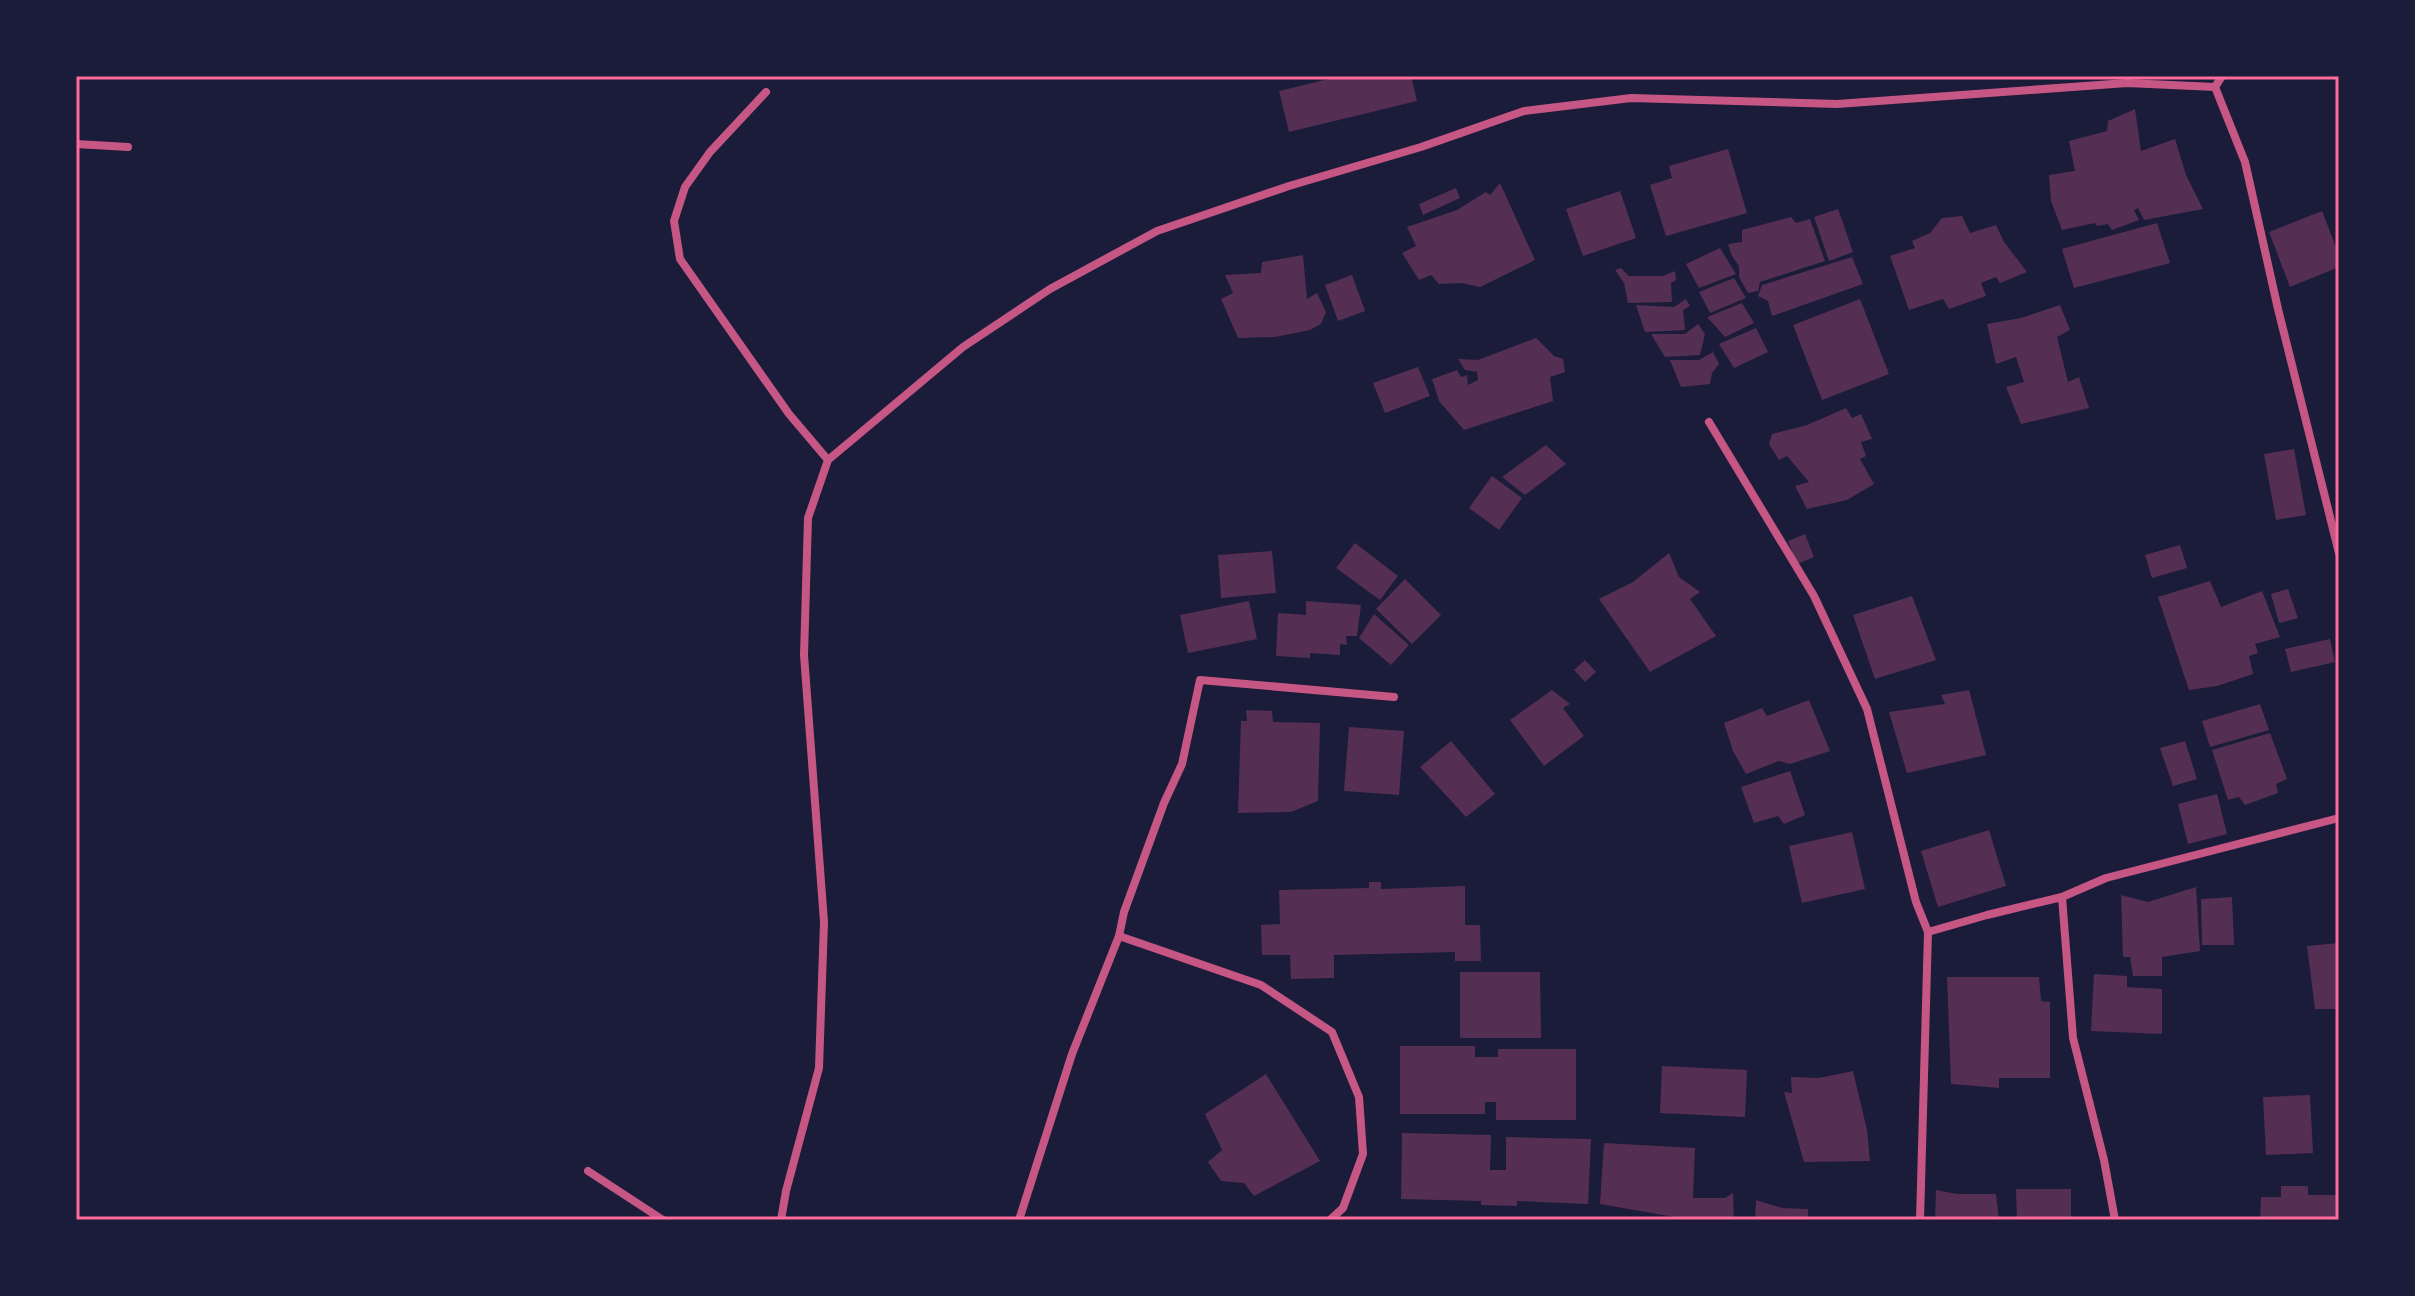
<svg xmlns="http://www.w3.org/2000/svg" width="2415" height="1296" viewBox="0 0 2415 1296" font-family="'Nunito Sans',sans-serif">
  <rect width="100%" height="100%" fill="#1b1b3a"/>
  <g fill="#542f53">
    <polygon points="1341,76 1411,76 1417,101 1289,132 1279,91"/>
    <polygon points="2135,109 2141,151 2175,139 2186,175 2203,209 2144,220 2138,208 2134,210 2139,220 2112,230 2108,224 2097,226 2095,223 2062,230 2051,201 2049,175 2075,171 2069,141 2107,131 2108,121"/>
    <polygon points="1728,149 1747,213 1666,236 1650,185 1672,178 1669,166"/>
    <polygon points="1500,183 1535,260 1480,287 1461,283 1439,284 1431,275 1419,280 1402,253 1416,246 1407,227 1457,210 1486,192 1490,195"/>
    <polygon points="1456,188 1460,198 1423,215 1419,204"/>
    <polygon points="1620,191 1636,238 1583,256 1566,209"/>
    <polygon points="1838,209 1853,252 1829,261 1814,217"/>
    <polygon points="2322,211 2339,255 2339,267 2290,287 2269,232"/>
    <polygon points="1962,216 1970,233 1996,225 2004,242 2027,272 2000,283 1996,277 1981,283 1986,296 1949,309 1943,299 1909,310 1890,256 1915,248 1912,241 1930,233 1942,218"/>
    <polygon points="1791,217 1796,223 1810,219 1825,261 1760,282 1758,291 1748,293 1739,277 1739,266 1732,256 1728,244 1742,242 1742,230"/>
    <polygon points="2157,223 2170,263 2074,288 2062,249"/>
    <polygon points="1720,248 1736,274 1699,288 1686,264"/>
    <polygon points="1303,255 1307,299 1317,293 1326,312 1321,324 1310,330 1275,337 1238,338 1221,299 1233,293 1225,275 1261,273 1262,262"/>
    <polygon points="1852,257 1863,284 1772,316 1768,301 1758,296 1762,285"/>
    <polygon points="1621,268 1629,276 1663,276 1675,271 1676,280 1671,283 1672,302 1628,303 1624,283 1615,270"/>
    <polygon points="1352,275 1365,311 1338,321 1325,285"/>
    <polygon points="1734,278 1746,298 1710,313 1699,292"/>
    <polygon points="1686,299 1690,306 1683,310 1685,330 1645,332 1636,305 1674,307"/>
    <polygon points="1860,299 1889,374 1822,400 1793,325"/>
    <polygon points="1742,303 1754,323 1725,337 1707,317"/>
    <polygon points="2060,305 2070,330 2057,337 2068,382 2079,377 2089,408 2021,424 2006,387 2024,382 2016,357 1996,364 1987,324 2021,318"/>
    <polygon points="1698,324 1705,334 1700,355 1665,357 1651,334 1685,334"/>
    <polygon points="1756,328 1768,352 1734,368 1719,344"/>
    <polygon points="1536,338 1554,356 1563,359 1565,372 1550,377 1553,401 1464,430 1439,401 1432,379 1457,370 1461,377 1467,375 1468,385 1478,380 1477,372 1465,370 1458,359 1478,360"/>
    <polygon points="1713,352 1719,364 1712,373 1710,384 1681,387 1670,360 1699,360"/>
    <polygon points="1418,367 1430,396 1385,413 1373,383"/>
    <polygon points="1846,408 1852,418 1861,414 1872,439 1861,442 1866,456 1860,459 1874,484 1847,500 1807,509 1795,486 1809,482 1787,456 1779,460 1769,444 1772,434 1807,425"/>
    <polygon points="1546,445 1566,464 1525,495 1502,477"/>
    <polygon points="2294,449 2306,515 2276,520 2264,454"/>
    <polygon points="1492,476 1522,498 1499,530 1469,508"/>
    <polygon points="1805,534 1814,557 1797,564 1788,541"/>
    <polygon points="1355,543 1398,576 1380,600 1336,568"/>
    <polygon points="2180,545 2187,568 2152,578 2145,555"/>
    <polygon points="1272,551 1276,593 1221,598 1218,555"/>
    <polygon points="1669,553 1679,577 1700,592 1690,599 1716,636 1650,672 1599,599 1633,582"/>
    <polygon points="1405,579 1441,615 1412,644 1376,609"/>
    <polygon points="2210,581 2221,607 2262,591 2280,637 2255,644 2258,653 2249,656 2253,674 2217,686 2189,690 2158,597"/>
    <polygon points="2288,589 2298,618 2279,623 2271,594"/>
    <polygon points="1912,596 1936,660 1875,679 1853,615"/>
    <polygon points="1249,601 1257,639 1188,653 1180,615"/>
    <polygon points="1306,601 1361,605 1357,636 1346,636 1347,645 1340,644 1340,655 1310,653 1310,658 1276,656 1278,613 1306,615"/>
    <polygon points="1374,614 1409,645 1391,665 1359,638"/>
    <polygon points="2330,639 2335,662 2291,672 2285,649"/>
    <polygon points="1585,660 1596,672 1585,682 1574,670"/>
    <polygon points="1552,690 1570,704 1563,708 1584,736 1544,766 1510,720"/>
    <polygon points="1969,690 1986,755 1907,773 1889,712 1945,704 1941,695"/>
    <polygon points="1809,700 1830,751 1790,764 1779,761 1746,774 1733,751 1724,723 1762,708 1767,716"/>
    <polygon points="2260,704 2269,730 2210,747 2202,721"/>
    <polygon points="1246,710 1272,711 1273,722 1320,723 1318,801 1291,812 1238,813 1241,721 1247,721"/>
    <polygon points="1349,727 1404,731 1399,795 1344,791"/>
    <polygon points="2270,733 2287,779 2276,784 2278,793 2245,805 2239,797 2228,800 2212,750"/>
    <polygon points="1451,741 1495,794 1466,817 1420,767"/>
    <polygon points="2185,741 2197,779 2173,786 2160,748"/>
    <polygon points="1790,771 1805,815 1784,824 1778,816 1754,823 1741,787"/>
    <polygon points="2217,794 2227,834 2188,844 2178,804"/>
    <polygon points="1989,830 2006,886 1938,907 1921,851"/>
    <polygon points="1852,832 1865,889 1802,903 1789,846"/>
    <polygon points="1369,882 1381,882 1381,889 1465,886 1465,925 1480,925 1481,961 1455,961 1455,952 1334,955 1334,978 1291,979 1290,955 1262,955 1261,925 1280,924 1279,890 1369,888"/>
    <polygon points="2196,887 2200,951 2162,957 2162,976 2133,976 2130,957 2123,957 2121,895 2148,902"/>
    <polygon points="2232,897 2234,945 2202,945 2201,899"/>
    <polygon points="2339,943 2339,1009 2315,1009 2307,946"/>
    <polygon points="1460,972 1540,972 1541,1038 1460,1038"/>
    <polygon points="2094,974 2127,976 2127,987 2162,989 2162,1034 2091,1031"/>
    <polygon points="1947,977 2039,977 2041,1001 2050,1002 2050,1078 1999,1078 1999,1088 1951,1084"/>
    <polygon points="1400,1046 1475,1046 1475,1057 1498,1057 1498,1049 1576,1049 1576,1120 1496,1120 1496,1102 1485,1102 1485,1114 1400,1114"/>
    <polygon points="1662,1066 1747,1070 1745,1117 1660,1113"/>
    <polygon points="1853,1071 1867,1130 1870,1161 1804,1162 1784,1092 1792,1093 1791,1077 1819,1078"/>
    <polygon points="1266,1074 1320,1161 1254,1196 1244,1183 1221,1181 1208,1162 1222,1150 1205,1114"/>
    <polygon points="2310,1095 2313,1153 2266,1155 2263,1097"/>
    <polygon points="1402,1133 1491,1135 1490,1170 1506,1170 1506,1137 1591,1139 1588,1204 1517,1201 1517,1206 1481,1205 1481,1201 1401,1199"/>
    <polygon points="1604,1143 1695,1148 1693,1198 1725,1198 1733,1193 1734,1220 1692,1220 1600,1204"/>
    <polygon points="2281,1186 2308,1186 2308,1195 2339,1195 2339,1220 2260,1220 2261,1197 2281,1197"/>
    <polygon points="2016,1189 2071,1189 2071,1220 2017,1220"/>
    <polygon points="1936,1190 1957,1194 1996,1194 1999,1220 1935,1220"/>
    <polygon points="1756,1200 1782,1208 1808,1209 1808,1220 1755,1220"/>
  </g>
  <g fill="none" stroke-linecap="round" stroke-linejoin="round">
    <g stroke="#c65784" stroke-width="8">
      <polyline points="2215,87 2222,76"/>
      <polyline points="766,92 710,152 685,187 674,221 680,259 789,414 828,460"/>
      <polyline points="76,144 128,147"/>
      <polyline points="1709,422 1814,596 1867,709 1916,902 1928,932 1920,1220"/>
      <polyline points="2062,897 2073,1038 2104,1160 2115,1220"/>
      <polyline points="1928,932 1987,915 2062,897 2106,878 2339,818"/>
      <polyline points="1119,936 1261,985 1332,1032 1359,1097 1363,1154 1343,1208 1330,1220"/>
      <polyline points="588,1171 663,1220"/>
      <polyline points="781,1220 786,1191 819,1068 824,922 804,655 808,518 828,460 963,347 1050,289 1157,231 1289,186 1421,147 1524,111 1631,98 1837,104 2127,83 2215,87 2245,162 2278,309 2339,553"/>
      <polyline points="1019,1220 1072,1054 1119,936 1124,912 1164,803 1182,764 1200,680 1394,697"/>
    </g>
  </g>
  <rect width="2415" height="1296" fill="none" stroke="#1b1b3a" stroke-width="156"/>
  <rect x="78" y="78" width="2259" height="1140" fill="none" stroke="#ff6b9d" stroke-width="3"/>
</svg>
